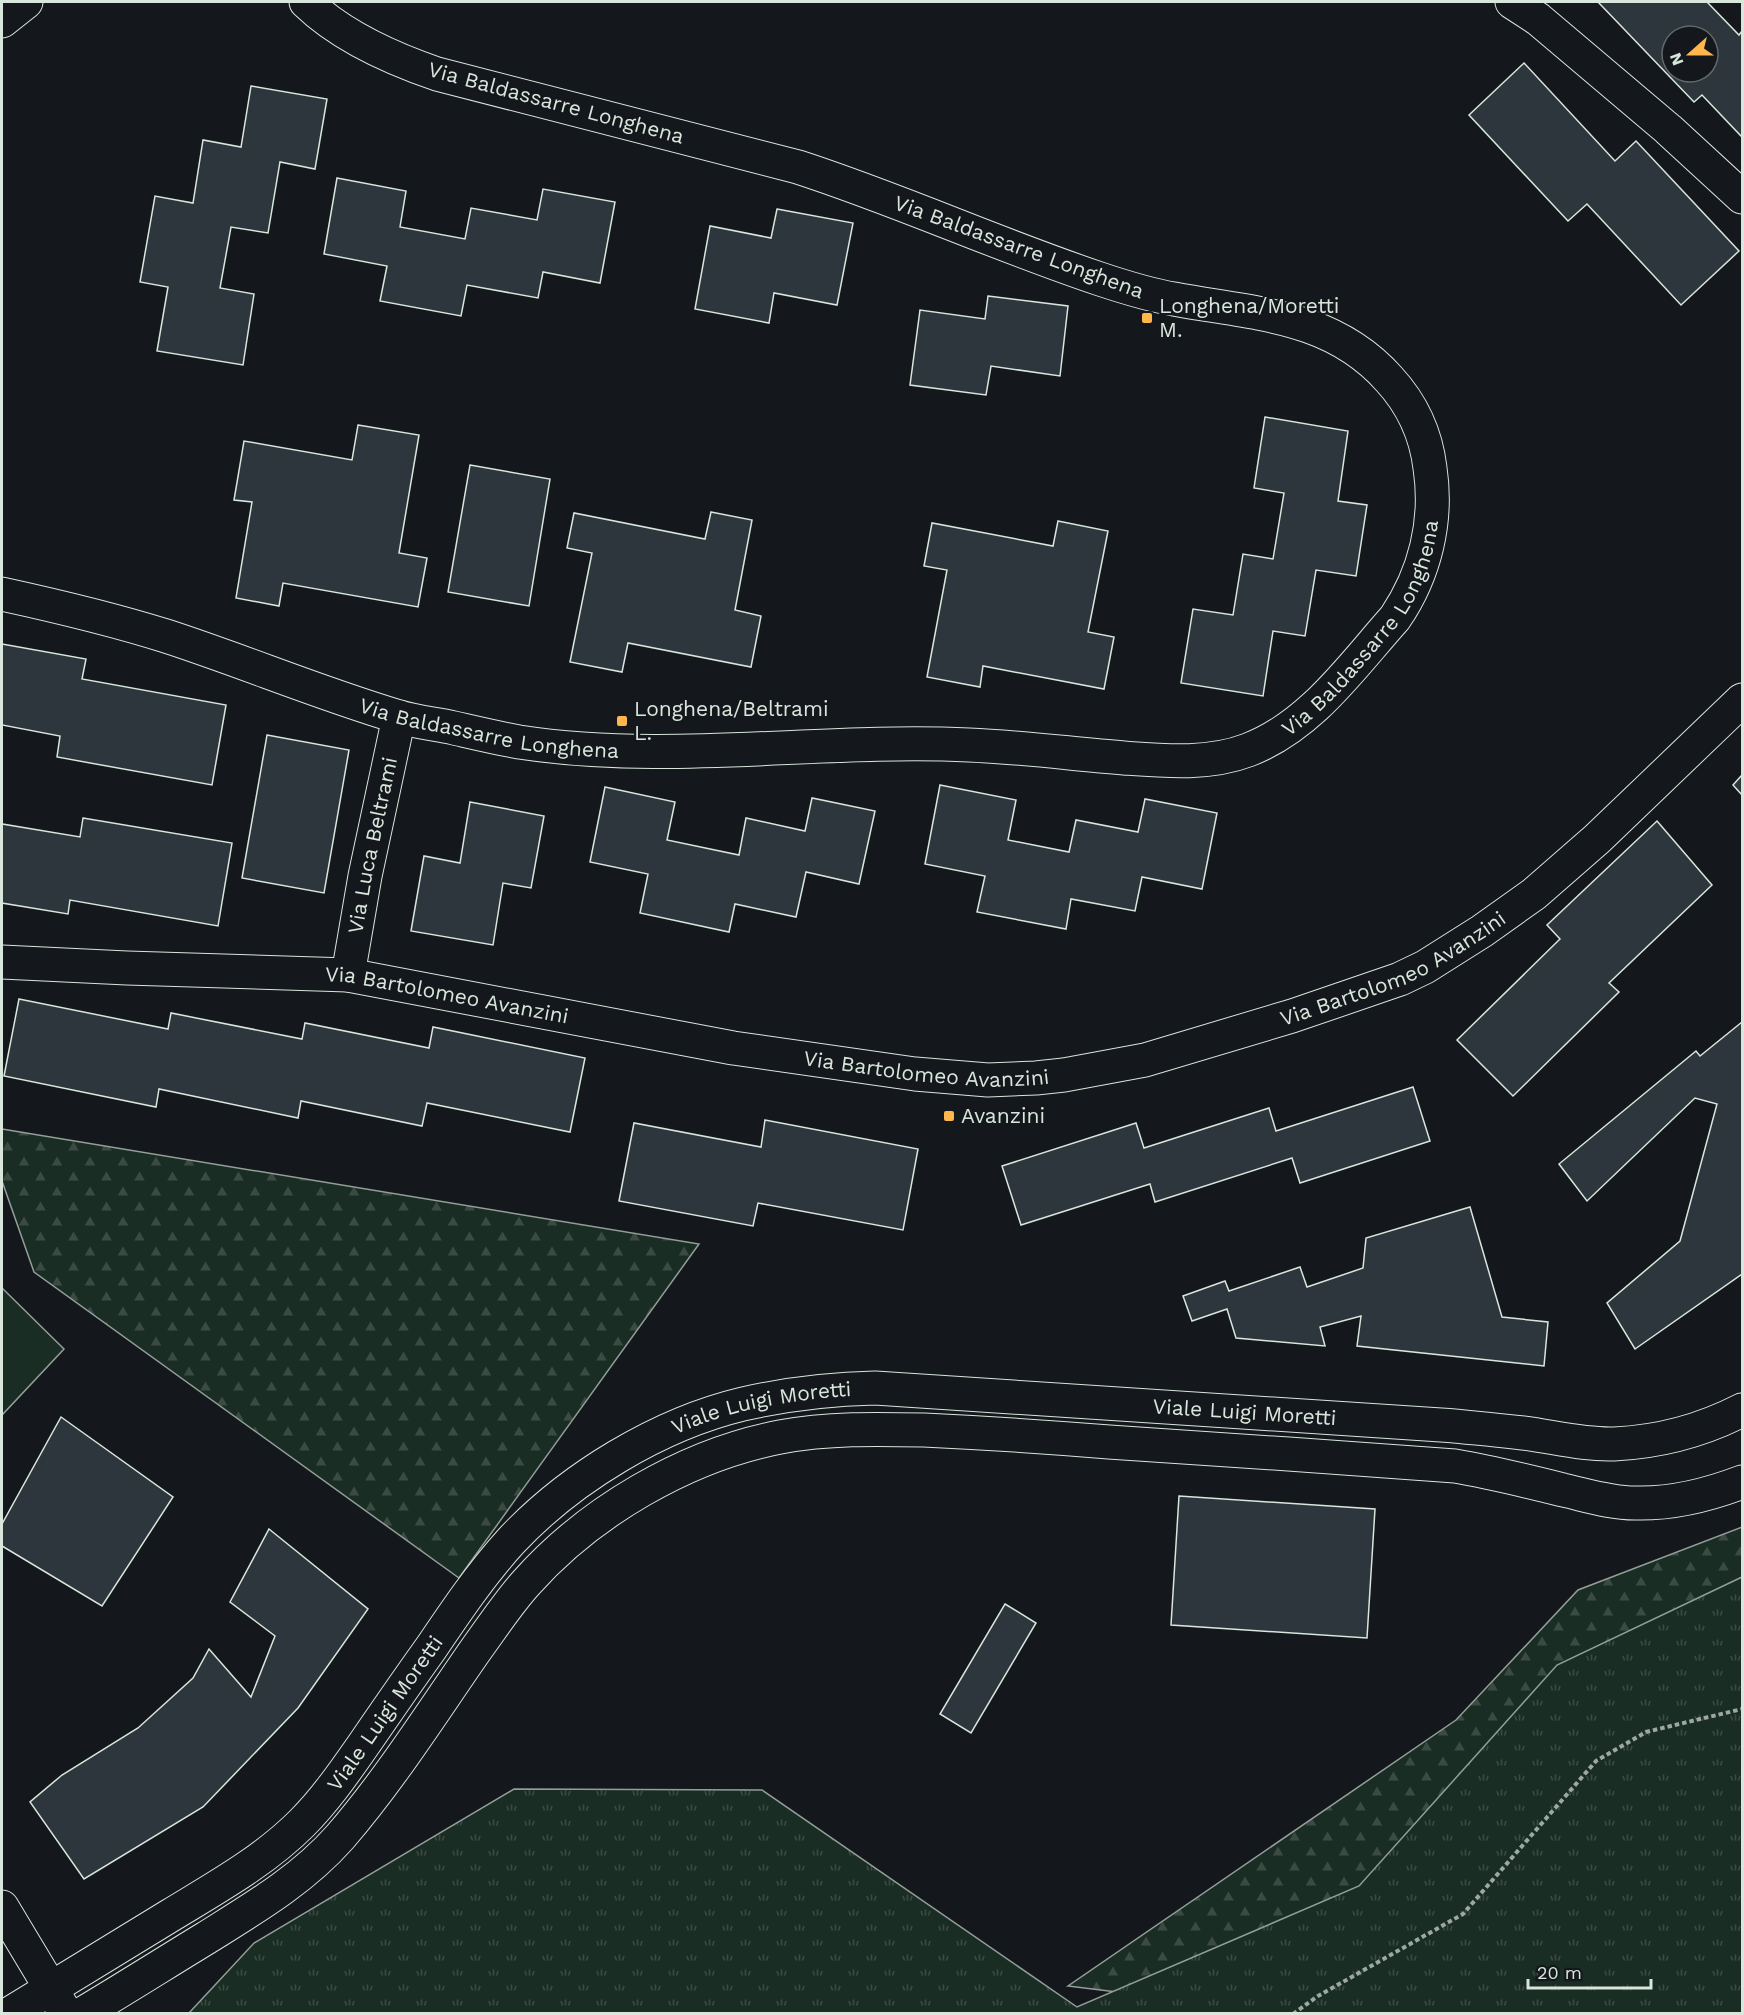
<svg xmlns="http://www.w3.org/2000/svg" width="1744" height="2015" viewBox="0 0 1744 2015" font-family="'Work Sans',sans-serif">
  <defs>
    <pattern id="forest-firs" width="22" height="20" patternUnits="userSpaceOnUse" patternTransform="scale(1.5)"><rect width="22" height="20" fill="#1a2d24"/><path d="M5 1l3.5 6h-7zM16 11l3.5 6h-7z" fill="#3b4b43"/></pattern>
    <pattern id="park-tufts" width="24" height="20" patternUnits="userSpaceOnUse" patternTransform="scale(1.5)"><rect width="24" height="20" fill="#1a2d24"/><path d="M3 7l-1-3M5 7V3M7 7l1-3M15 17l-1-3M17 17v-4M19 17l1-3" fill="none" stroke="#3b4b43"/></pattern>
  </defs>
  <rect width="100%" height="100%" fill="#14181c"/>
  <g fill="url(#forest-firs)" stroke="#939e99" stroke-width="1.5">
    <polygon points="2,1129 699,1244 459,1578 34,1272 2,1181"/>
    <polygon points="1742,1527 1742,1990 1296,2014 1068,1986 1456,1720 1578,1590"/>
  </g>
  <polygon fill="url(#park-tufts)" stroke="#939e99" stroke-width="1.5" points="1742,1577 1742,2013 189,2013 254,1943 514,1789 762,1790 1077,2007 1359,1886 1557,1665"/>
  <polygon fill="#1a2d24" stroke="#939e99" stroke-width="1.5" points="2,1288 64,1349 2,1415"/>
  <g fill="#2c363c" stroke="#d8e6dc" stroke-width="1.5" fill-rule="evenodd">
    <path d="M1598 2H1707L1739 35 1742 31V137L1702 95 1694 102ZM1672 36H1708V72H1672Z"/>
    <polygon points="1524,63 1615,161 1636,141 1739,251 1681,305 1587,204 1568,221 1469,115"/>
    <polygon points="251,86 327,99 315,169 280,162 268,233 231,227 220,288 254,294 243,365 157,351 168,287 140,282 155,196 193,203 203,140 241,147"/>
    <polygon points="337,178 406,191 400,227 465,239 471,208 537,220 543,189 615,202 600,283 543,272 538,298 467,285 461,316 380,301 387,266 324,254"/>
    <polygon points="777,209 853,223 837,305 774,293 769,323 695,309 710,226 771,238"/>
    <polygon points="988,296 1068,306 1060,376 991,366 986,395 910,385 920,310 985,319"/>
    <polygon points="1265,417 1348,431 1338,501 1367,505 1356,576 1316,570 1305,636 1273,631 1263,696 1181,683 1193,609 1233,615 1243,554 1273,559 1284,493 1254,488"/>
    <polygon points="358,425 419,435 399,553 427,558 418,607 283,583 279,606 236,598 252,502 234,500 244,441 352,460"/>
    <polygon points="470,465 550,479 529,606 448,592"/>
    <polygon points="711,512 752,520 735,610 761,616 751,667 628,643 622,672 570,662 592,553 567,548 574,513 705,539"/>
    <polygon points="1058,521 1108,531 1088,632 1114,637 1104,689 983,666 980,687 927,677 947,570 924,566 932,523 1053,546"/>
    <polygon points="2,644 86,659 82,679 226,705 212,785 57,757 60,736 2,725"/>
    <polygon points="267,735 349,750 324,893 242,878"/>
    <polygon points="1742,775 1742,795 1733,785"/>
    <polygon points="940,785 1016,800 1008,840 1069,852 1076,820 1138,832 1145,799 1217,813 1202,889 1142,877 1135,911 1071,899 1066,929 977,912 985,876 925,864"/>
    <polygon points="605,787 675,802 667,840 739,855 746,818 805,831 812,798 875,811 859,884 806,872 796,917 735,904 729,932 640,913 648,874 590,862"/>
    <polygon points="470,802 544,816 531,888 503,883 493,945 411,931 424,856 460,863"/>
    <polygon points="83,818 232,843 218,926 70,900 68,914 2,903 2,824 80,837"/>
    <polygon points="1657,821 1712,885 1609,983 1619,992 1513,1096 1457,1040 1560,939 1547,925"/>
    <polygon points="19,999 168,1029 171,1013 302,1039 305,1023 429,1048 433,1027 585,1058 570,1132 427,1103 422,1126 301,1101 298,1118 159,1089 156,1107 4,1076"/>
    <polygon points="1742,1022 1742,1274 1635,1349 1607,1303 1680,1241 1717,1104 1695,1098 1587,1201 1559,1164 1696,1051 1700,1056"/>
    <polygon points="1413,1087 1430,1141 1300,1183 1292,1158 1155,1202 1150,1184 1021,1225 1002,1166 1136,1123 1144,1148 1269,1108 1276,1131"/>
    <polygon points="765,1120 918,1149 903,1230 758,1203 753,1226 619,1201 634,1123 761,1147"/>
    <polygon points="1470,1207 1502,1317 1548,1322 1544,1366 1357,1346 1361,1316 1320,1327 1325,1346 1236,1338 1227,1309 1192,1321 1183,1296 1225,1281 1229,1291 1300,1267 1307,1287 1363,1268 1366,1238"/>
    <polygon points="61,1417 173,1497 102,1606 2,1546 2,1524"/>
    <polygon points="1179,1496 1375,1509 1367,1638 1171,1625"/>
    <polygon points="269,1529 368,1609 298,1708 203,1807 84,1879 30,1802 62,1775 138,1728 193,1678 209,1649 251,1697 275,1636 230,1602"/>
    <polygon points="1005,1604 1036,1623 971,1733 940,1714"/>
  </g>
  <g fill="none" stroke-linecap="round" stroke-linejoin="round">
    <g stroke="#d8e6dc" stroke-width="35">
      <g id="minor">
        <polyline points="1512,2 1538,19 1668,129 1742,197"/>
        <polyline points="2,21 26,2"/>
        <path id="s1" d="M2 594C57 606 112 619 166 636 243 661 319 693 396 716 415 722 435 724 454 728 476 733 497 738 519 742 669 765 819 738 969 745 1021 747 1073 754 1124 758 1165 761 1209 765 1248 750 1311 726 1352 666 1395 618 1425 574 1438 521 1430 468 1426 434 1412 404 1389 379 1331 314 1253 314 1174 299 1149 295 1124 287 1100 279 998 245 900 200 798 167L437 74C390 58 341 36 306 2"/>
        <path id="s2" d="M2 962 127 968 348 975 733 1048 915 1074 988 1080 1036 1078 1064 1075 1145 1060 1292 1016 1400 979 1425 967 1482 931 1534 894 1597 839 1742 700"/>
        <path id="s3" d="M348 975 365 876 399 717"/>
        <polyline points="2,1907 62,2007"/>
        <path id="s4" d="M9 2014C63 1981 117 1948 171 1915 217 1887 264 1861 302 1823 326 1799 345 1771 364 1744 386 1712 408 1680 431 1648 456 1611 481 1574 511 1541 570 1478 659 1424 743 1404 787 1394 831 1389 875 1388L1441 1425C1468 1427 1496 1430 1523 1433 1554 1437 1584 1445 1614 1444 1658 1442 1703 1430 1742 1410"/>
        <path d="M82 2014C124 1989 165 1963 206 1938 254 1908 302 1880 340 1837 391 1778 433 1711 477 1648 493 1626 508 1603 526 1583 589 1512 686 1455 780 1437 828 1428 876 1429 924 1430 986 1433 1048 1437 1109 1442 1224 1450 1340 1457 1455 1466 1491 1472 1527 1481 1563 1490 1586 1495 1610 1503 1635 1503 1672 1504 1708 1495 1742 1482"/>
      </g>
    </g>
    <polyline stroke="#9da8a2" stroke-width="4" stroke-dasharray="4.5 3" stroke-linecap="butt" points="1293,2014 1318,1996 1463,1914 1596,1761 1646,1732 1742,1709"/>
    <use href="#minor" stroke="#14181c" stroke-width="33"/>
  </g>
  <g fill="#ffb74d" stroke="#14181c" stroke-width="2">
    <rect x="1141" y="312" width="12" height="12" rx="3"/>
    <rect x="616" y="715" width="12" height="12" rx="3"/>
    <rect x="943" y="1110" width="12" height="12" rx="3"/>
  </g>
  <g text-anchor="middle" stroke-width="4.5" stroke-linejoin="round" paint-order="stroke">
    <g font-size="21" fill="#d8e6dc" stroke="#14181c">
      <text transform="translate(556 103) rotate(15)" y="7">Via Baldassarre Longhena</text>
      <text transform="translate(1019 247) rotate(20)" y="7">Via Baldassarre Longhena</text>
      <text dy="7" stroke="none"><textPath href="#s1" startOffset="1443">Via Baldassarre Longhena</textPath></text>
      <text dy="7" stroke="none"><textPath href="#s1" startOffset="507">Via Baldassarre Longhena</textPath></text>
      <text dy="7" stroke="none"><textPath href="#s3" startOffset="132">Via Luca Beltrami</textPath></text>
      <text dy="7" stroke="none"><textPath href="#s2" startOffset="1419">Via Bartolomeo Avanzini</textPath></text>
      <text dy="7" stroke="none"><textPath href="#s2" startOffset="447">Via Bartolomeo Avanzini</textPath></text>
      <text dy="7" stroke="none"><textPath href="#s2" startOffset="933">Via Bartolomeo Avanzini</textPath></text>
      <text dy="7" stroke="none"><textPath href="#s4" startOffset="992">Viale Luigi Moretti</textPath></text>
      <text dy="7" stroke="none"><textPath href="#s4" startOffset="1478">Viale Luigi Moretti</textPath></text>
      <text dy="7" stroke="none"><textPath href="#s4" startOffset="488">Viale Luigi Moretti</textPath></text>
    </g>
    <g font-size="21" fill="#d8e6dc" stroke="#14181c" text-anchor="start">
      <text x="1159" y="313">Longhena/Moretti<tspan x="1159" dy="24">M.</tspan></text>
      <text x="634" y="716">Longhena/Beltrami<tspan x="634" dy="24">L.</tspan></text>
      <text x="961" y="1123">Avanzini</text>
    </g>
  </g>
  <rect width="1744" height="2015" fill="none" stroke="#d8e6dc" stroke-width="6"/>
  <g transform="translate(1690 54) rotate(249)"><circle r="28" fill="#14181c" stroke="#626a69" stroke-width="1.5"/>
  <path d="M0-4.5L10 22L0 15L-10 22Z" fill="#ffb74d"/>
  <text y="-9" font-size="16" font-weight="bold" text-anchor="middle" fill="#d8e6dc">N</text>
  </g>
  <path d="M1528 1979v9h123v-9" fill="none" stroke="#d8e6dc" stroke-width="3"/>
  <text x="1537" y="1979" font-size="18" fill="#d8e6dc" stroke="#14181c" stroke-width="4.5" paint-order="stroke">20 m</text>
</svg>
